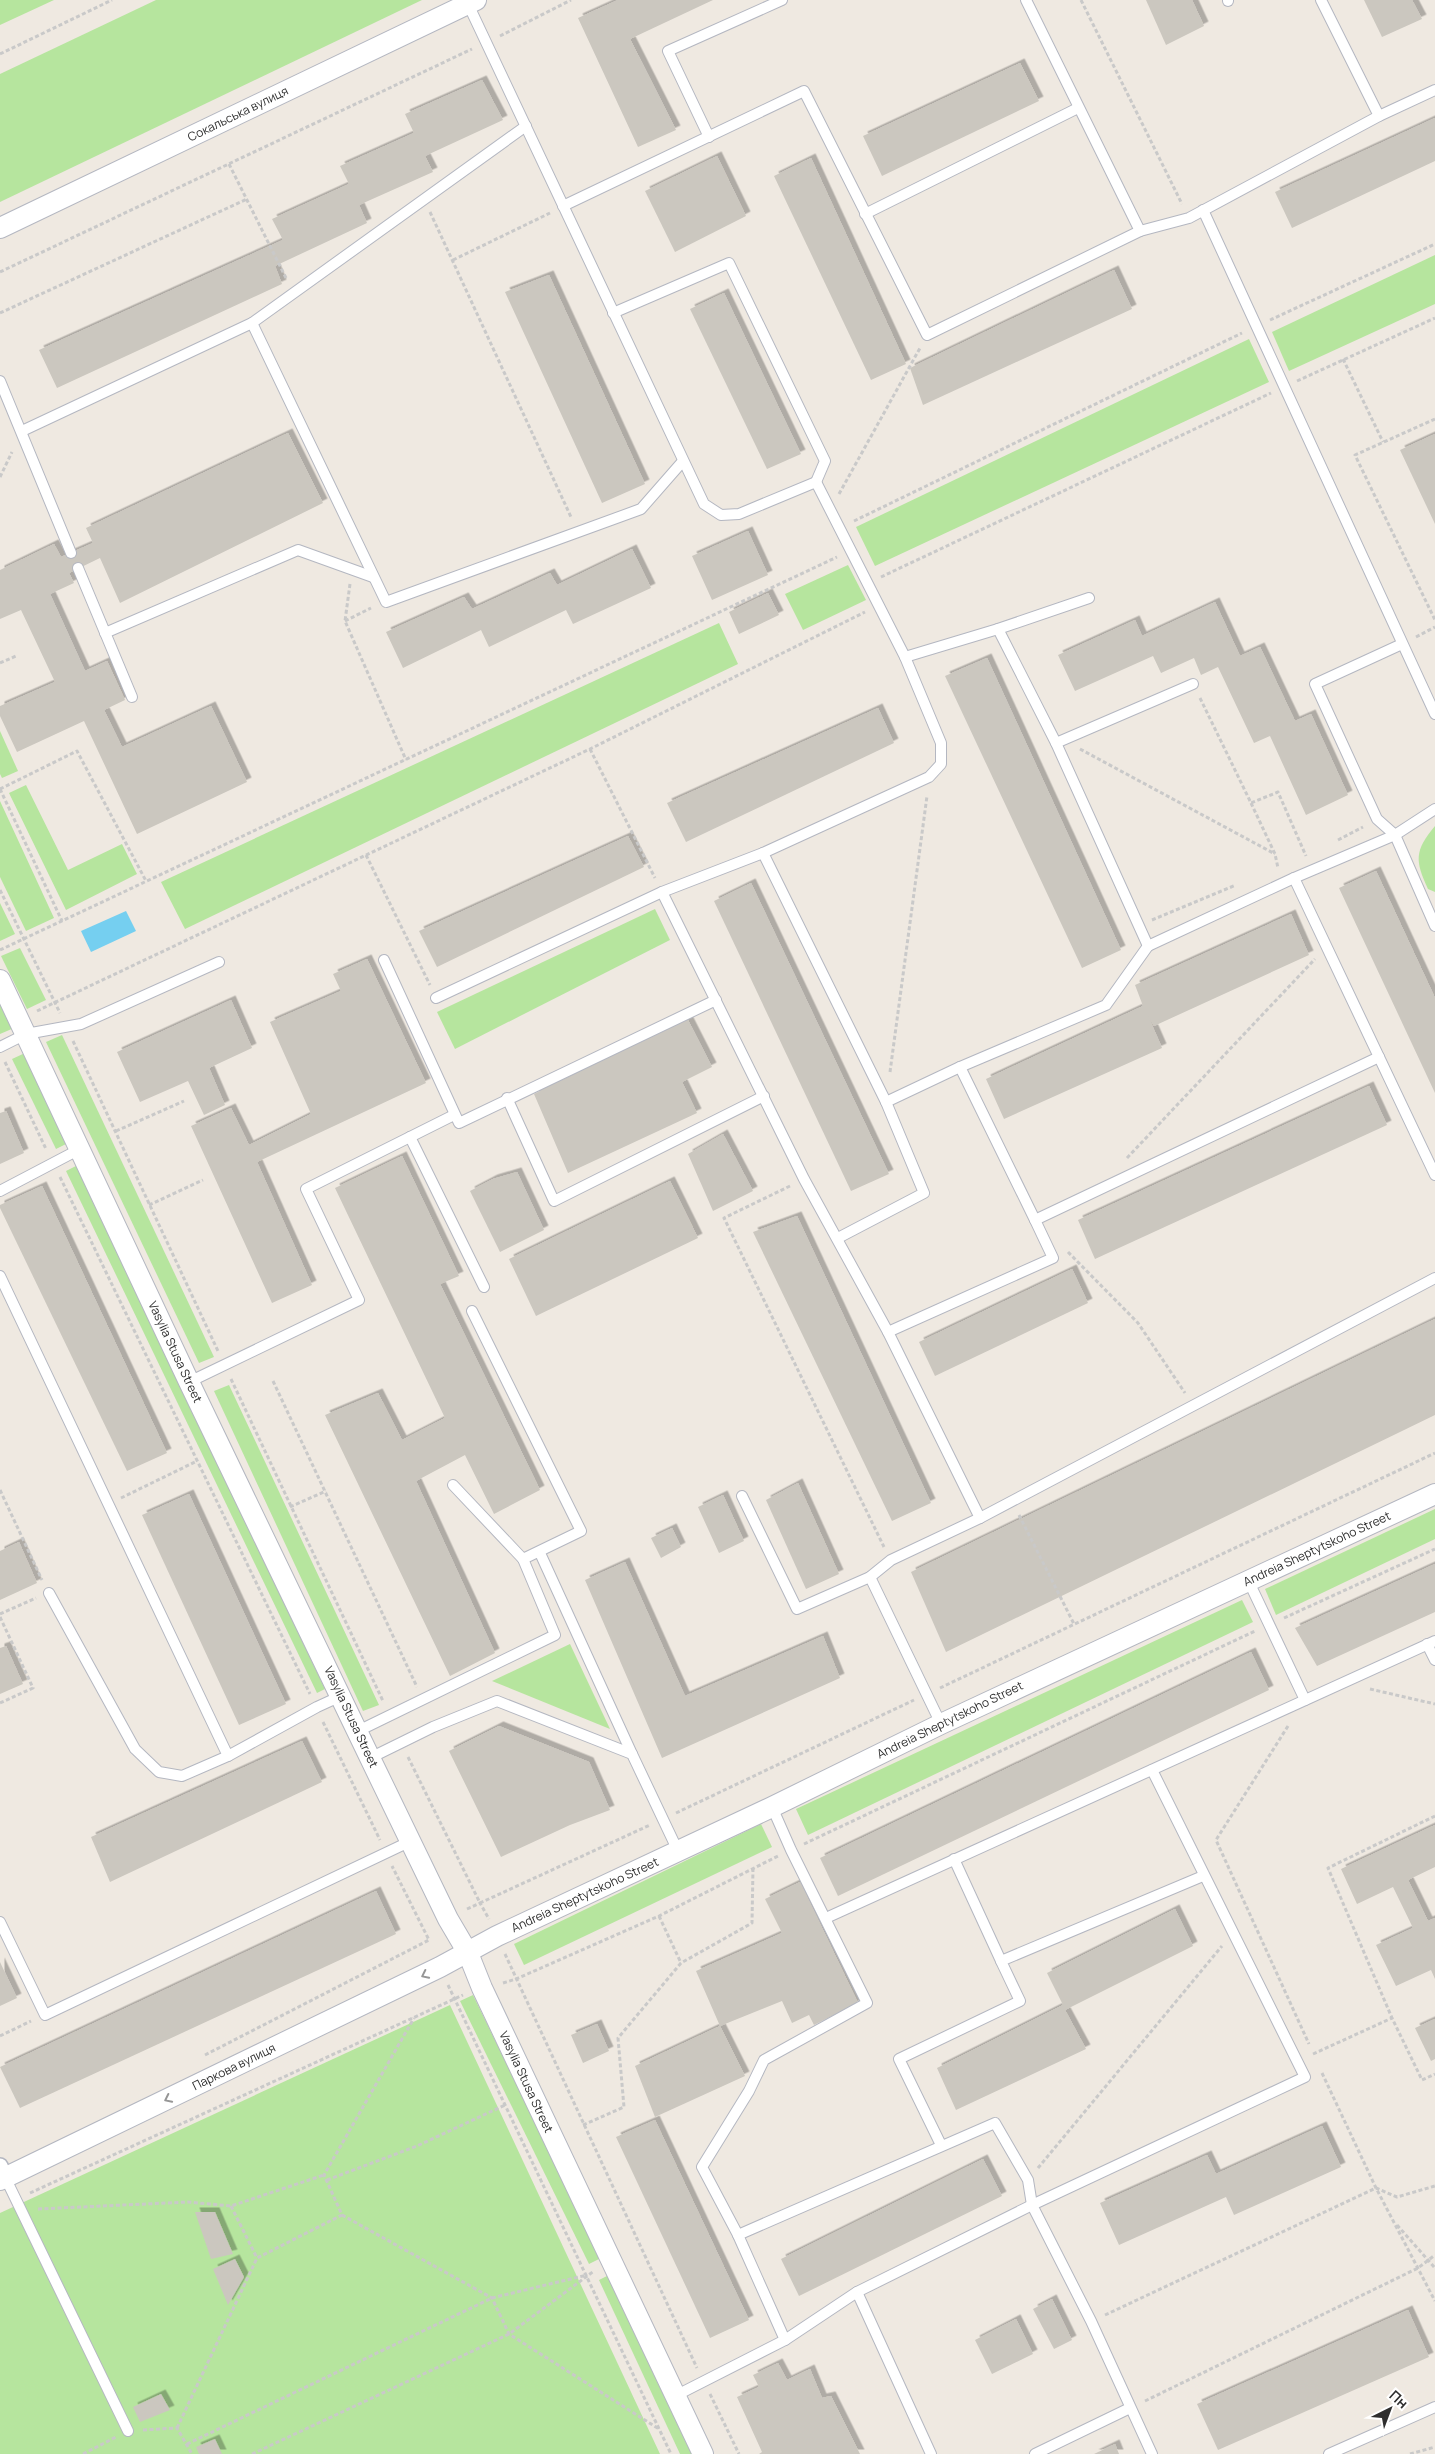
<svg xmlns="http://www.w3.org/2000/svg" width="1435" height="2454" viewBox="0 0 1435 2454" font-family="Manrope,sans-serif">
  <defs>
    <filter id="shadow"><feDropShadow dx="4.5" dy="-4.5" stdDeviation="0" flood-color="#0004"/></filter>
  </defs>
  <rect width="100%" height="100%" fill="#efe9e1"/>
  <g fill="#b6e59e">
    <polygon points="0,0 54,0 0,25"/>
    <polygon points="156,0 422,0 0,202 0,74"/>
    <polygon points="1435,255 1435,304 1289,371 1272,332"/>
    <polygon points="1249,339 1269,382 875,566 856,527"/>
    <polygon points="848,565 866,600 803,630 785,594"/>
    <polygon points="719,623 738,664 185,929 161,882"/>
    <polygon points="0,731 18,771 2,778 0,774"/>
    <polygon points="26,785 68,870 122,844 137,874 66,910 9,793"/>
    <polygon points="0,801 54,918 26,931 0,877"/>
    <path d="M1435 826V892L1428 889C1415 861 1414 851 1435 826Z"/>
    <polygon points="0,903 15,934 0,941"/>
    <polygon points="655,909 670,940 455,1049 437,1012"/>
    <polygon points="20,948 46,1000 27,1009 1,956"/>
    <polygon points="0,999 14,1028 0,1034"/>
    <polygon points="62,1035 214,1357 199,1363 46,1042"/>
    <polygon points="25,1053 68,1143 56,1149 12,1059"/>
    <polygon points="76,1166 325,1689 317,1693 66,1171"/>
    <polygon points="229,1385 379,1705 363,1711 214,1391"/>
    <polygon points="1435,1509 1435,1539 1276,1615 1265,1589"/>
    <polygon points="1242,1600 1253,1622 808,1835 796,1809"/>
    <polygon points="570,1644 610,1729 492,1681"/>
    <polygon points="761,1824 772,1847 524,1965 514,1944"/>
    <polygon points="473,1995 601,2258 589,2264 460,2001"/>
    <polygon points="450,2005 660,2454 0,2454 0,2213"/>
    <polygon points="609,2275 693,2454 680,2454 599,2280"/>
  </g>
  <polygon fill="#75cff0" points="126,911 136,931 91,952 81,931"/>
  <g fill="#cbc7bf" filter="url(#shadow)">
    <polygon points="618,0 713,0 630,39 676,130 638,147 578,18"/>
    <polygon points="1146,0 1192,0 1204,26 1166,45"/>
    <polygon points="1364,0 1412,0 1422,19 1382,37"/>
    <polygon points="1020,63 1039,101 882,176 863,136"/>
    <polygon points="482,80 503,120 425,156 433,172 359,205 367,223 275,266 282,284 57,388 39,350 283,240 272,219 349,184 340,166 414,133 405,114"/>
    <polygon points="1435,118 1435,161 1292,228 1275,192"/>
    <polygon points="717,156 746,216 675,252 645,191"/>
    <polygon points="811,158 906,364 871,380 774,176"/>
    <polygon points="1114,270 1132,309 923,405 910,368"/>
    <polygon points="549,275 645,484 602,503 505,292"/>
    <polygon points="724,293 801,454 767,469 690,309"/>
    <polygon points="288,433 323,503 120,603 100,558 69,573 74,583 50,594 85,671 107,661 125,700 104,710 122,747 211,706 247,782 137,834 84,721 17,752 0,716 0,706 55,682 21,610 0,619 0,570 54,544 61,557 93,543 86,528"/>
    <polygon points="1435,434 1435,524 1400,450"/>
    <polygon points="748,531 768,575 712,600 692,556"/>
    <polygon points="632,549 651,588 573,624 566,610 489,647 481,630 403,668 386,632 464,597 472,609 550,573 557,585"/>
    <polygon points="768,593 779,615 739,634 729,612"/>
    <polygon points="1215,602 1240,656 1260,647 1295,721 1311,714 1348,795 1306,815 1270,736 1254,743 1218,667 1201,675 1194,658 1161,673 1153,656 1075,691 1058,655 1135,620 1142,636"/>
    <polygon points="987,658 1121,950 1082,968 945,676"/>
    <polygon points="878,708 894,743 686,842 667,803"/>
    <polygon points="628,836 644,867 437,967 419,931"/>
    <polygon points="1376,871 1435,998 1435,1093 1339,888"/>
    <polygon points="751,883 889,1174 851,1191 714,901"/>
    <polygon points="1291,914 1309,955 1154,1026 1148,1016 1162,1048 1004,1119 986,1079 1143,1006 1135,985"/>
    <polygon points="367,959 426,1083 257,1162 312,1285 272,1303 191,1126 231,1108 249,1145 311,1114 270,1022 341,991 333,974"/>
    <polygon points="231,1000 252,1048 209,1068 225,1105 204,1115 188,1081 140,1102 117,1052"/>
    <polygon points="687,1018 712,1067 682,1082 697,1113 568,1173 534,1094"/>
    <polygon points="1369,1086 1387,1125 1095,1259 1078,1220"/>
    <polygon points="6,1111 24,1153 0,1164 0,1113"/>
    <polygon points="723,1134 753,1191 713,1211 688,1154"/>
    <polygon points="402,1156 459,1276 440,1284 540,1490 494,1514 465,1455 416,1481 495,1653 450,1676 325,1415 378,1393 402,1440 445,1418 335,1188"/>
    <polygon points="517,1172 544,1230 500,1252 470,1191 493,1179"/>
    <polygon points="670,1181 698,1238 536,1316 509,1259"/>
    <polygon points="42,1186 167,1453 127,1471 0,1208 0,1205"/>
    <polygon points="797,1216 931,1503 892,1521 753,1232"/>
    <polygon points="1072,1269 1088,1303 935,1376 919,1342"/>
    <polygon points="1435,1319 1435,1415 946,1652 911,1572"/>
    <polygon points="798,1483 839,1574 806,1589 766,1500"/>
    <polygon points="189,1494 286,1704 239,1725 142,1515"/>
    <polygon points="723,1495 744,1541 719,1553 698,1507"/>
    <polygon points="672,1528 681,1547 661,1558 651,1538"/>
    <polygon points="19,1542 37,1583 0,1600 0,1551"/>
    <polygon points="625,1562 685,1696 823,1636 840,1678 662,1758 585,1580"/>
    <polygon points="1435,1564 1435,1612 1317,1666 1295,1628"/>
    <polygon points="6,1646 23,1684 0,1694 0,1648"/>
    <polygon points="1251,1652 1269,1690 838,1896 820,1858"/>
    <polygon points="499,1726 589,1762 610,1810 570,1825 501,1857 449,1751"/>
    <polygon points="302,1741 322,1782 110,1882 91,1837"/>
    <polygon points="1435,1825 1435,1867 1408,1880 1428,1921 1435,1918 1435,1979 1431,1970 1396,1986 1376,1945 1413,1928 1393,1887 1357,1904 1341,1869"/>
    <polygon points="800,1882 858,2003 814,2025 809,2015 792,2023 782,2001 720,2026 696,1971 782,1933 765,1899"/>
    <polygon points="376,1891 396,1934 20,2108 0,2067"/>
    <polygon points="1175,1909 1193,1946 1065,2010 1086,2049 956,2110 937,2068 1063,2005 1047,1973"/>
    <polygon points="0,1962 17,1998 0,2006"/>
    <polygon points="1435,2019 1435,2059 1431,2061 1415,2028"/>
    <polygon points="597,2024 609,2051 583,2063 571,2035"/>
    <polygon points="720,2026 745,2076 655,2117 635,2066"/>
    <polygon points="655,2120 749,2320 710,2338 616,2137"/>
    <polygon points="1322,2126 1341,2167 1234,2215 1226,2197 1119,2245 1100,2203 1207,2155 1216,2174"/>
    <polygon points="983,2159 1002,2196 799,2296 781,2259"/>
    <polygon points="195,2212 215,2212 233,2254 211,2259"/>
    <polygon points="235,2259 244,2277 228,2305 213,2269"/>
    <polygon points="1052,2299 1072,2340 1054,2349 1033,2309"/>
    <polygon points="1408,2310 1429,2357 1218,2450 1197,2404"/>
    <polygon points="1016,2319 1033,2354 992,2374 975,2340"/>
    <polygon points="778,2363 787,2380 810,2369 822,2398 831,2396 860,2454 759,2454 762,2452 737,2397 759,2387 753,2375"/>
    <polygon points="161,2394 170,2410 140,2422 133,2407"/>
    <polygon points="215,2439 222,2454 199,2454 196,2447"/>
    <polygon points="1115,2444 1119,2454 1094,2454"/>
  </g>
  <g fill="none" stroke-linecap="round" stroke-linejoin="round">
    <g stroke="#b4b7c1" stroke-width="12">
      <g id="service">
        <polyline points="1026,0 1140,231"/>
        <polyline points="1228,0 1228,1"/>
        <polyline points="1321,0 1379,116"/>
        <polyline points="709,137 668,51 782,0"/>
        <polyline points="563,206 804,91 927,335 1140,231 1189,218 1379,116 1435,90"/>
        <polyline points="1203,210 1435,714"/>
        <polyline points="865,214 1078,108"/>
        <polyline points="613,313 729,263 825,461 816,482"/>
        <polyline points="252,323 526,126"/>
        <polyline points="0,381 71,553"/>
        <polyline points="22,431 252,323 386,602 641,509 683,461"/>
        <polyline points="78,568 132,697"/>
        <polyline points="998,629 1089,598"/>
        <polyline points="105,633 298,550 373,577"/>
        <polyline points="1402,644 1315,684 1377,819 1395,835 1435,926"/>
        <polyline points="905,657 998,629 1056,743 1148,946 1294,878 1395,835 1435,809"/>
        <polyline points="1056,743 1193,684"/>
        <polyline points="763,853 886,1102 924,1193 838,1238"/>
        <polyline points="1294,878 1435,1175"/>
        <polyline points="662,892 804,1179 888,1332 980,1518"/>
        <polyline points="384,960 459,1123 716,1000"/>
        <polyline points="436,998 662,892 763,853 929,777 941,764 941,743 905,657 816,482 739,514 721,515 704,504 468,4"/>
        <polyline points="0,1047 26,1034 81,1024 219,962"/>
        <polyline points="960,1067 1035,1220"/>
        <polyline points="507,1098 554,1201 764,1096"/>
        <polyline points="886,1102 960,1067 1106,1005 1148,946"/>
        <polyline points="410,1137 484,1287"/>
        <polyline points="0,1191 80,1149"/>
        <polyline points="0,1276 228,1756 317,1707 341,1696"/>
        <polyline points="888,1332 1053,1258 1035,1220 1379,1057"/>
        <polyline points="189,1382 359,1300 306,1189 454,1115"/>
        <polyline points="453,1485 523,1559"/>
        <polyline points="742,1496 797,1609 870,1577 891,1560 980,1518 1435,1278"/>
        <polyline points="540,1553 632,1754"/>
        <polyline points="870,1577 941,1724"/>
        <polyline points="1248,1580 1305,1700"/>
        <polyline points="49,1593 135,1749 159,1772 182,1776 228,1756"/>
        <polyline points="1427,1644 1435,1660"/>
        <polyline points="358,1731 555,1635 523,1559 581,1531 472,1311"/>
        <polyline points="370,1758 433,1727 497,1701 632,1754 678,1851"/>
        <polyline points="772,1807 791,1850 867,2003 764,2060 749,2091 702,2167 738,2235 785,2340"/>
        <polyline points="954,1859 1001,1961"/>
        <polyline points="826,1918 1435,1641"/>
        <polyline points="0,1922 45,2015 411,1841"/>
        <polyline points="941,2145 899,2059 1020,2001 1001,1961 1203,1876"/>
        <polyline points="5,2177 128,2431"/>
        <polyline points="738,2235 995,2123 1028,2180 1032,2205 1091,2321 1152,2454"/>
        <polyline points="857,2292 1032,2205 1305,2077 1152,1770"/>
        <polyline points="675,2396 785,2340 857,2292 931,2454"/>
        <polyline points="1035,2454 1130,2408"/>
        <polyline points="1329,2454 1435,2407"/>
      </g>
    </g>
    <g stroke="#b4b7c1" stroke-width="18">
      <polyline id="pedestrian" points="0,2166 5,2177"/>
    </g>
    <g stroke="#b4b7c1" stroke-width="22">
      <g id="minor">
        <polyline points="0,228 476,0"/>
        <polyline points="0,980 189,1382 370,1758 448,1919 468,1953 482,1988 703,2454"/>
        <polyline points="0,2180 440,1967 497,1936 772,1807 941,1724 1435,1494"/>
      </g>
    </g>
    <g stroke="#c9c9c9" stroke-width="3" stroke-dasharray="4 2.5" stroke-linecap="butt">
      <polyline points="1081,0 1182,204"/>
      <polyline points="500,36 571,0"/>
      <polyline points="0,54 112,0"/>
      <polyline points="229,164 287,280"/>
      <polyline points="430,212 571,517"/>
      <polyline points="453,260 550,213"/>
      <polyline points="0,272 472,49"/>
      <polyline points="0,313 247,199"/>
      <polyline points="1270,320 1435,244"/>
      <polyline points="1343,359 1383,442"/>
      <polyline points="1297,381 1435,318"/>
      <polyline points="1435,419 1355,455 1435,620"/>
      <polyline points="0,477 12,452"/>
      <polyline points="839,494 920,348"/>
      <polyline points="854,521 1242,333"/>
      <polyline points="881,577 1271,393"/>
      <polyline points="350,584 345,621 406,760"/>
      <polyline points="345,621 371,608"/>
      <polyline points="1416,637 1435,627"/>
      <polyline points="0,663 16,656"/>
      <polyline points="1200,698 1251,803 1278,792 1306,856"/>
      <polyline points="590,749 655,878"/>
      <polyline points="1080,749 1275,854"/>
      <polyline points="0,789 77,751 146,881"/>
      <polyline points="0,789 62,921"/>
      <polyline points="1251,803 1275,854 1278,868"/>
      <polyline points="1338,840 1363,827"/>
      <polyline points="366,855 430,985"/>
      <polyline points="0,890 60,1013"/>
      <polyline points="1152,920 1236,885"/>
      <polyline points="0,950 837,557"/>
      <polyline points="37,1011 590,749 865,612"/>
      <polyline points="73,1041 218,1351"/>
      <polyline points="5,1062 46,1149"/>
      <polyline points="890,1072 927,796"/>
      <polyline points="116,1131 184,1101"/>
      <polyline points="1127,1158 1315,959"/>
      <polyline points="60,1177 310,1694"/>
      <polyline points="790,1186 724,1218 884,1547"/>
      <polyline points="149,1205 203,1180"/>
      <polyline points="1068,1252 1138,1323 1185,1393"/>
      <polyline points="231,1379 383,1701"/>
      <polyline points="273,1381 417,1687"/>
      <polyline points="0,1490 42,1580"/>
      <polyline points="121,1498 197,1461"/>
      <polyline points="290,1507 326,1491"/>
      <polyline points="1019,1515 1074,1624"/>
      <polyline points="0,1614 36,1598"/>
      <polyline points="0,1617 33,1688 0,1703"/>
      <polyline points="1284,1618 1435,1549"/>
      <polyline points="940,1688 1435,1453"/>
      <polyline points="1370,1689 1435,1704"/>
      <polyline points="323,1722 380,1840"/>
      <polyline points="1288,1726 1216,1840 1309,2044"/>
      <polyline points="408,1757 480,1903 650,1825"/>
      <polyline points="676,1813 914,1700"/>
      <polyline points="1435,1816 1328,1868 1392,2018 1422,2080 1435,2074"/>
      <polyline points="804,1844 1255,1631"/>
      <polyline points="467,1909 480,1903 489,1919"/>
      <polyline points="659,1916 681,1963"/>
      <polyline points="505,1954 697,2368"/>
      <polyline points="503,1983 516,1979 659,1916 778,1856"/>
      <polyline points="448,1985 671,2454"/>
      <polyline points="0,2036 31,2021"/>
      <polyline points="1313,2054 1392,2018"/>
      <polyline points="205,2055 429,1940 392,1866"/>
      <polyline points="1322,2073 1376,2188 1435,2301"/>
      <polyline points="583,2125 624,2107 618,2038 681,1963 752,1923 753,1868"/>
      <polyline points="1038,2168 1222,1946"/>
      <polyline points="327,2180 417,2146 505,2105"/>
      <polyline points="30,2193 463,1995"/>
      <polyline points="231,2206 257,2258"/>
      <polyline points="38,2209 188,2202 231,2206 324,2175"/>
      <polyline points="342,2215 492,2298 509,2334 659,2429"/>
      <polyline points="1397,2225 1435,2268"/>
      <polyline points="1105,2315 1376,2188 1397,2197 1435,2186"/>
      <polyline points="710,2394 739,2454"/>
      <polyline points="1145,2401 1418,2268 1435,2255"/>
      <polyline points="177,2428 257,2258 342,2215 324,2175 414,2018"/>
      <polyline points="143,2430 177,2428 192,2454"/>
      <polyline points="187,2444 492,2298 587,2275"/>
      <polyline points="83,2454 116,2437"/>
      <polyline points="252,2454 509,2334 594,2271"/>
      <polyline points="1410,2454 1435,2447"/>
    </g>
    <use href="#service" stroke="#fff" stroke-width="10"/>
    <use href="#pedestrian" stroke="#fff" stroke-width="15"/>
    <use href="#minor" stroke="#fff" stroke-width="20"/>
  </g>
  <defs><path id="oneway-chevron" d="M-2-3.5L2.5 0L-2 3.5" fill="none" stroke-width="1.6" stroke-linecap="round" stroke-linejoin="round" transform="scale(1.25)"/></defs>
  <g stroke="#969696">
    <use href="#oneway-chevron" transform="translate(425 1975) rotate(154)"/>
    <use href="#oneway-chevron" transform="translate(168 2099) rotate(154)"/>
  </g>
  <g text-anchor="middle" stroke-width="4" stroke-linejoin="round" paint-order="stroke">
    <g font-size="12" fill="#2e2e2e" stroke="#fff">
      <text transform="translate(238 114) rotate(-26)" y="4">Сокальська вулиця</text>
      <text transform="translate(175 1352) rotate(65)" y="4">Vasylia Stusa Street</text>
      <text transform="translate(1317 1549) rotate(-25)" y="4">Andreia Sheptytskoho Street</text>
      <text transform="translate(351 1717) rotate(65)" y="4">Vasylia Stusa Street</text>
      <text transform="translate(950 1720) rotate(-26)" y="4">Andreia Sheptytskoho Street</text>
      <text transform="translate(585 1895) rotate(-25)" y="4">Andreia Sheptytskoho Street</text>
      <text transform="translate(234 2067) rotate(-26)" y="4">Паркова вулиця</text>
      <text transform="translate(526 2082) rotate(65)" y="4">Vasylia Stusa Street</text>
    </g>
  </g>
  <g transform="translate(1390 2409) rotate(42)" stroke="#ffffff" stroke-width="4" paint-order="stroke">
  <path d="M0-4L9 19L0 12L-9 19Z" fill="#2e2e2e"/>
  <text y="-8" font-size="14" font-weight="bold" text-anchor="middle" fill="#2e2e2e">Пн</text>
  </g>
</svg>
